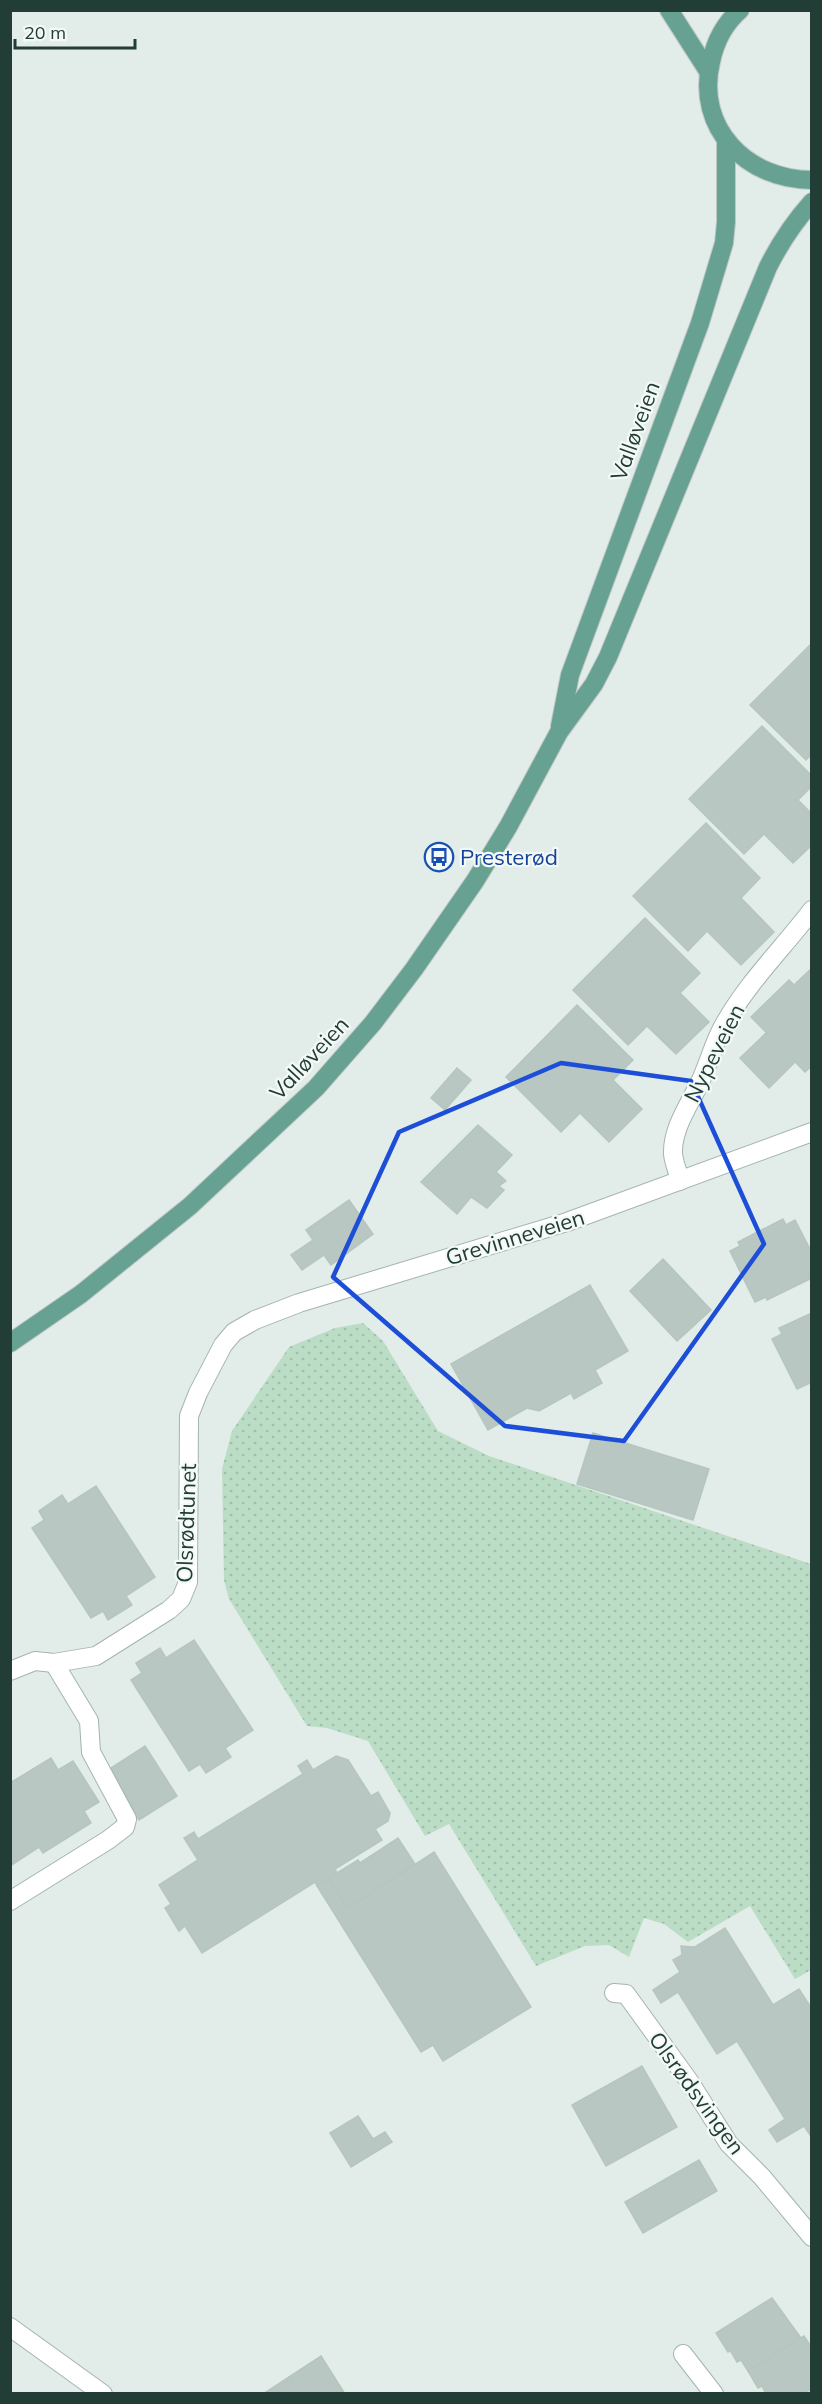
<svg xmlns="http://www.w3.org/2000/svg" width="822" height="2404" viewBox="0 0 822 2404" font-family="Mulish,sans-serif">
  <defs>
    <pattern id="park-dots" width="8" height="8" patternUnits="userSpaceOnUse" patternTransform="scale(1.5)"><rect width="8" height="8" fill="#bbddc5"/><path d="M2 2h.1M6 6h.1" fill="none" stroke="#a0bfaa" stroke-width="1.8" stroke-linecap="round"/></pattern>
  </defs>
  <rect width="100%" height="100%" fill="#e2ece8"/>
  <polygon fill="url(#park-dots)" points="363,1323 383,1341 438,1431 489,1456 811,1564 811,1970 795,1979 750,1906 688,1942 664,1924 644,1918 629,1957 609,1945 585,1946 536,1966 449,1824 425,1836 368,1741 327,1728 307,1726 229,1599 224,1580 222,1469 232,1431 289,1347 335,1328"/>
  <g fill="#b8c7c1" stroke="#b5c6bf" stroke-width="1.5">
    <polygon points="812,643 812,754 806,760 750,705"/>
    <polygon points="762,726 812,776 812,786 798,800 812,814 812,845 793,863 764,834 744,854 689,799"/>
    <polygon points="706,823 760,878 741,898 774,932 741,965 707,931 688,951 633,896"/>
    <polygon points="645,918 700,973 680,993 709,1022 676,1054 647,1026 628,1045 573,990"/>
    <polygon points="812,968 812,1066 805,1072 751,1017 789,980 794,985"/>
    <polygon points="577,1005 633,1060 613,1080 642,1109 609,1142 580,1113 561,1132 506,1077"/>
    <polygon points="766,1033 795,1062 769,1088 740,1058"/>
    <polygon points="457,1068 471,1080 445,1110 431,1098"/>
    <polygon points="478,1125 512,1155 496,1172 506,1181 499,1186 504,1190 487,1208 471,1197 457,1214 421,1182"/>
    <polygon points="349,1200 373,1234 331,1265 324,1255 302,1270 291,1255 313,1240 306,1230"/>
    <polygon points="783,1219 786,1225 795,1220 812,1253 812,1275 809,1277 810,1279 767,1300 766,1297 755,1302 730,1251 740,1246 738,1242"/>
    <polygon points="663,1259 711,1310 677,1341 630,1291"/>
    <polygon points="590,1285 628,1351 595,1370 602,1383 574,1399 571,1393 539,1411 527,1408 488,1430 451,1364"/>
    <polygon points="812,1313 812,1382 797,1389 772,1339 782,1334 779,1328"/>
    <polygon points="593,1433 709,1469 693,1520 577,1484"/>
    <polygon points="96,1486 155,1577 126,1596 132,1605 108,1620 103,1611 91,1618 32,1528 44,1520 39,1511 62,1495 68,1504"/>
    <polygon points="194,1640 253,1730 225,1748 231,1757 206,1773 200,1764 189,1771 131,1680 142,1673 136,1663 160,1648 166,1658"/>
    <polygon points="145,1746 177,1796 139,1820 108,1770"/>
    <polygon points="336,1756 348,1760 371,1796 378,1792 390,1813 388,1821 375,1829 382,1840 335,1869 337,1873 358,1860 360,1863 398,1838 415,1864 347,1909 329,1878 317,1886 315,1882 202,1953 185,1926 179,1931 165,1908 171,1904 159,1885 198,1860 184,1838 194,1832 198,1839 303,1774 298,1766 307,1760 313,1770"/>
    <polygon points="51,1758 58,1770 73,1761 99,1802 84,1811 91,1823 43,1853 39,1847 10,1866 10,1783"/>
    <polygon points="434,1852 531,2007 443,2061 433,2045 421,2052 317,1886 329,1878 347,1909"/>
    <polygon points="725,1928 773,2005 799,1989 812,2009 812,2138 804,2126 777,2142 769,2130 785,2119 737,2041 717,2054 678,1992 661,2003 653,1990 680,1972 673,1960 682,1955 681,1946 695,1947"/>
    <polygon points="642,2066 677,2127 606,2166 572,2105"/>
    <polygon points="358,2116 373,2139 385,2132 392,2142 351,2167 330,2133"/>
    <polygon points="699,2160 717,2191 643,2233 625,2202"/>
    <polygon points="772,2298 801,2338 748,2371 741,2360 737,2362 730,2350 728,2352 716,2333"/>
    <polygon points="804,2336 812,2348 812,2388 804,2394 766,2394 762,2386 758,2388 748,2371"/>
    <polygon points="321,2356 345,2394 263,2394"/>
  </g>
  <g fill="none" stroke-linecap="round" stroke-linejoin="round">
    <g stroke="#a5b4af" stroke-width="20">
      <g id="minor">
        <path d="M680 1181C678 1172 674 1163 673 1154 672 1128 690 1104 700 1082 709 1063 714 1041 725 1023 749 981 783 948 812 910"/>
        <polyline points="10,1671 35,1661 54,1663 96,1656 169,1610 181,1599 188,1582 189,1416 198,1393 223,1345 234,1332 255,1320 299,1303 567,1222 812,1132"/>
        <polyline points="10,1901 108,1840 125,1827 127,1819 91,1752 89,1721 54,1663"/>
        <polyline points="614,1993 626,1994 689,2081 729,2144 762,2177 812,2237"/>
        <polyline points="10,2327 103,2394"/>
        <polyline points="683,2354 714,2394"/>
      </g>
    </g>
    <g stroke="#c1c9c7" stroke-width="20">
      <g id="major">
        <polyline points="669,10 708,71"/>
        <path d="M740 10C724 24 715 42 711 62 695 128 747 180 812 180"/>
        <polyline points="560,726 570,675 700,323 724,243 726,222 726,140"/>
        <path d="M10 1343 81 1294 190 1206 316 1088 373 1023 414 969 475 881 508 827 559 732 594 684 608 657 768 267C780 243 794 222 812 202"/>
      </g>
    </g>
    <use href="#minor" stroke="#fff" stroke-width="18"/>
    <use href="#major" stroke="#67a192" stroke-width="18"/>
  </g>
  <path fill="none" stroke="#1d4ed8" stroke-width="4.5" stroke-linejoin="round" d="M561 1063 691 1081 764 1244 624 1441 505 1426 333 1277 399 1132Z"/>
  <defs>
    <g id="bus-ring" transform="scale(1.5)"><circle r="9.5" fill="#f3f9f6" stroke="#1a4fb4" stroke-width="1.5"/><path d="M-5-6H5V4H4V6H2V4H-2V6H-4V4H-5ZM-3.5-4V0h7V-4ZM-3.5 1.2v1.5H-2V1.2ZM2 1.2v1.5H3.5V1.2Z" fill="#1a4fb4"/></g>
  </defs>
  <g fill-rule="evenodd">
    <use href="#bus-ring" x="439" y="857"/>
  </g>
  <g text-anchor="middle" stroke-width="4.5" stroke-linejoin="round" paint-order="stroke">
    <g font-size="22" fill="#223d36" stroke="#f3f9f6">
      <text transform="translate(635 431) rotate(-70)" y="8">Valløveien</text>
      <text transform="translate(714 1053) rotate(-63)" y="8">Nypeveien</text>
      <text transform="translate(309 1058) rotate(-47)" y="8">Valløveien</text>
      <text transform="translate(515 1237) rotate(-17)" y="8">Grevinneveien</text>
      <text transform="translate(186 1523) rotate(-88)" y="8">Olsrødtunet</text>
      <text transform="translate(697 2093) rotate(54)" y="8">Olsrødsvingen</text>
    </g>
    <g font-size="22" fill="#164399" stroke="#f3f9f6" text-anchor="start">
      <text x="460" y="865">Presterød</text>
    </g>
  </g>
  <rect width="822" height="2404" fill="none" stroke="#223d36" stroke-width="24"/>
  <path d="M15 39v9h120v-9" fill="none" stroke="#223d36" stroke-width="3"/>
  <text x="24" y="39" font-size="18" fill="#223d36" stroke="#f3f9f6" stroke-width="4.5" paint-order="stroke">20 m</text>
</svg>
